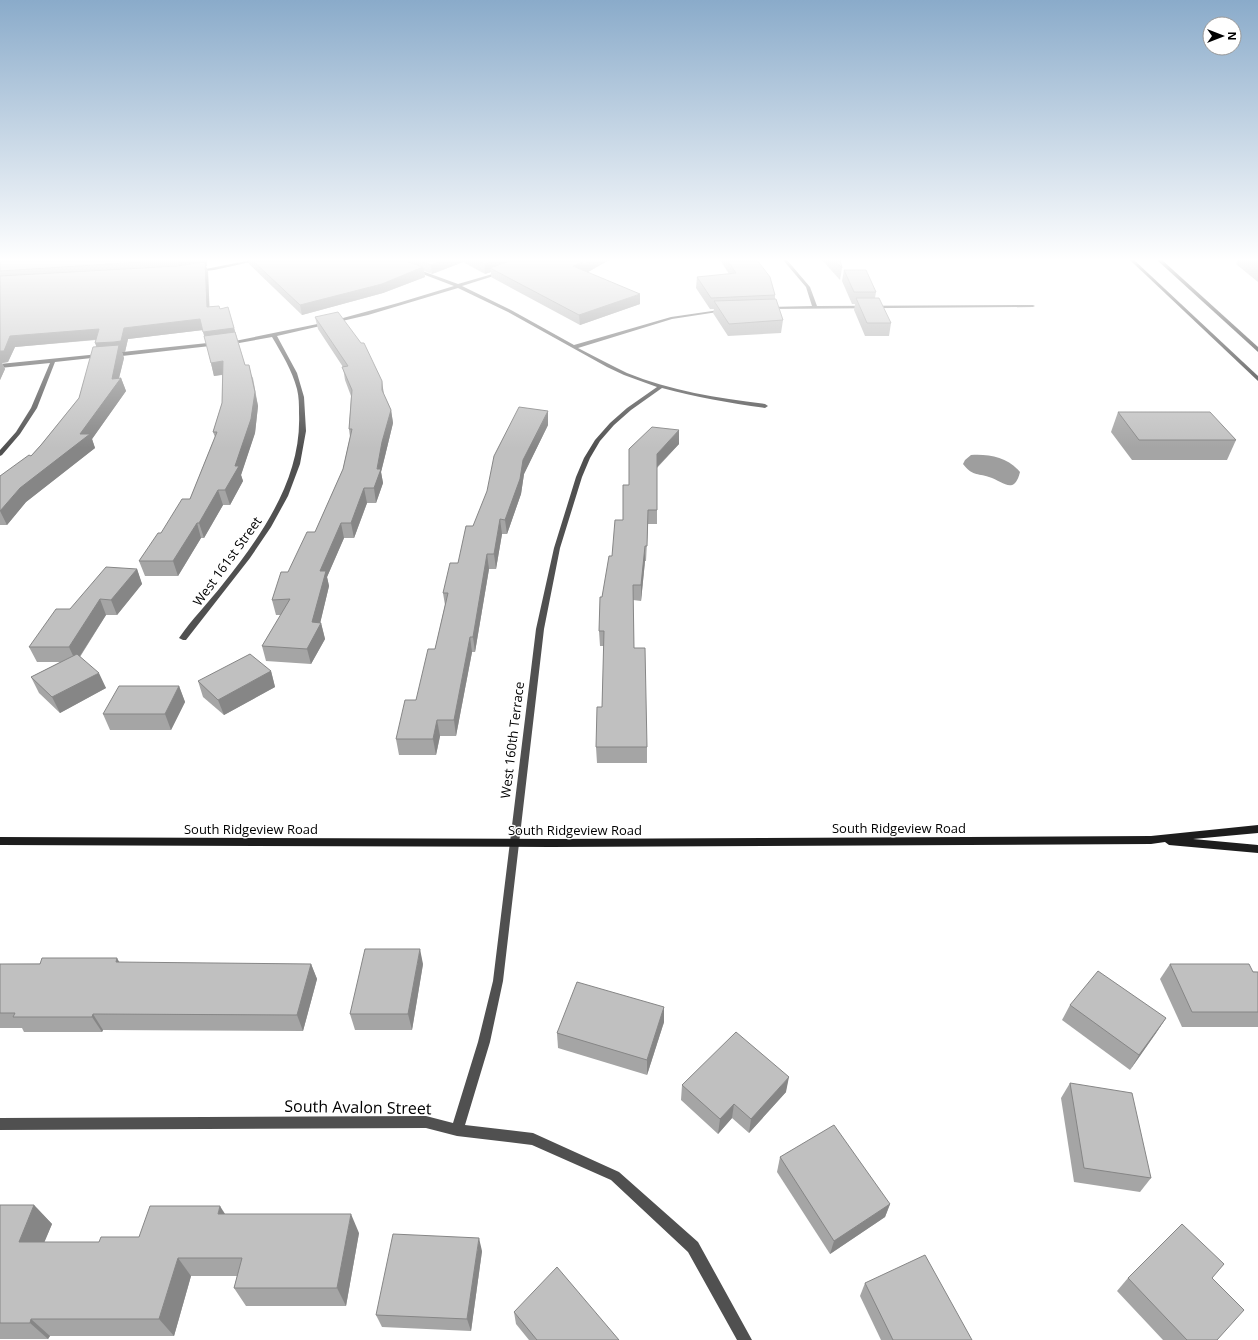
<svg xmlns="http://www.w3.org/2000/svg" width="1258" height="1340" viewBox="0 0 1258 1340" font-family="'Open Sans',sans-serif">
  <rect width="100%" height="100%" fill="#fff"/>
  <path fill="#9e9e9e" d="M971 455C990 454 1007 457 1020 472 1014 496 1003 481 989 477 977 473 972 476 963 464L965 460Z"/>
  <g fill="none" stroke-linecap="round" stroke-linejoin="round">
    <g fill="#505050" fill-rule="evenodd">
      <polygon points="252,260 260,260 214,270 197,272 195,271"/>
      <polygon points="783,260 787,260 810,287 817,306 1033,305 1035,306 1033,307 766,309 766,308 768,307 812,306 806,287"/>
      <path d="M414 268 458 284 503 271V273L462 286 511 310 574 345 671 317 726 309V310L724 311 672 319 578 348C594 356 610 365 627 373 671 391 718 398 765 404L768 406 765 408C730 403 696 397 662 388L631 410 614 425 600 441 590 458 582 477 560 548 544 629 503 981 490 1042 465 1125 533 1133 619 1172 698 1242 752 1340H737L688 1252 611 1180 532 1145 457 1136 426 1128 0 1130V1118L426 1116 453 1123 478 1042 493 981 536 629 554 548 576 477 584 458 595 440 610 423 627 408 657 387 624 375 607 367 508 312 458 288 368 315 277 336 297 373 304 397 306 431 300 464 288 496 271 527 250 558 186 640H183L179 638C192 619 209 602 223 584 262 535 302 478 299 413 299 405 299 397 297 389 292 370 282 354 272 337L228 345 225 343 332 321 398 303 454 286 412 270V269Z"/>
      <polygon points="217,342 219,343 219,345 113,357 110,355 113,353"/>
      <polygon points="99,354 102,356 101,357 55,362 37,408 20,434 2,455 0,456 0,450 16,432 31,408 50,363 0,368 0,364"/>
    </g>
    <g fill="#1d1d1d" fill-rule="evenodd">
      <polygon points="1130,260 1134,260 1258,376 1258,381"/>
      <polygon points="1157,260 1162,260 1258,347 1258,352"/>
      <polygon points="1258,825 1258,833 1193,839 1258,845 1258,853 1169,845 1165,842 1151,844 550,847 0,845 0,837 550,839 1151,836"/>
    </g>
  </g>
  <g fill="#a5a5a5">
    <polygon points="0,260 207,260 207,266 206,266 208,272 209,307 219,306 220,309 228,307 245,365 253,378 258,406 255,433 241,475 243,481 230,505 223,505 204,538 201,538 178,576 145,576 139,561 161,533 190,499 215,437 213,432 222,403 222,375 214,376 203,330 128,339 125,352 122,352 124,358 119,378 121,378 126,391 92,439 95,448 26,502 7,525 0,525 0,476 31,456 41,445 79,398 96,347 96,340 15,347 8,362 2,363 5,369 0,380"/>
    <polygon points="247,260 609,260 588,272 640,304 580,325 491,277 491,272 485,274 463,262 432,274 424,271 425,277 383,293 302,315 249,264"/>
    <polygon points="720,260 757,260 775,295 775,299 783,320 781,333 728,336 713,313 714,309 710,309 696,288 697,277 729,274"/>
    <polygon points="822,260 840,260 842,268 840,280"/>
    <polygon points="1238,260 1258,260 1258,282 1236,264"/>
    <polygon points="844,270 876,292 875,298 891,323 889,336 865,336 854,310 855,304 852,304 842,281"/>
    <polygon points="315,317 384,395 391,410 393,423 385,456 381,472 383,483 376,503 367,503 354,538 344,538 327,577 329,586 320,623 321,623 325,639 311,664 266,661 262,646 281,615 276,615 272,600 288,572 315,532 343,469 350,437 349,429 351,396 345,380 343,367 318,329"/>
    <polygon points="548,411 548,425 524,474 521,494 507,534 502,534 496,569 489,569 475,652 472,652 456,736 440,736 436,755 399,755 396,739 416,700 435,649 445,605 443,593 458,563 473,526"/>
    <polygon points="1118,412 1236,440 1227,460 1132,460 1111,432"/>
    <polygon points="679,430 679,444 657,468 657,524 648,524 646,561 645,561 641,601 633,600 634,648 647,747 647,763 597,763 596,747 602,707 604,646 600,646 599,631 602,597 612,556 623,520 629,485"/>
    <polygon points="137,569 142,584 117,615 106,615 80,657 106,688 60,713 39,693 31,677 60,662 37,662 29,647 70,609"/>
    <polygon points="271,671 275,687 224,715 203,697 198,681"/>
    <polygon points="179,686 185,702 171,730 110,730 103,714"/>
    <polygon points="120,963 311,964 317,979 303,1031 103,1030 102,1032 24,1032 22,1028 0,1028 0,964"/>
    <polygon points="423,964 412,1030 355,1030 350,1014"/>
    <polygon points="1170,964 1258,972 1258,1027 1182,1027 1160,979"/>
    <polygon points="1070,1005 1166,1018 1156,1033 1130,1070 1062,1020"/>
    <polygon points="664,1007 664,1022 647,1075 558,1048 557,1033"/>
    <polygon points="1070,1083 1151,1178 1140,1192 1074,1182 1061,1098"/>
    <polygon points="682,1085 786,1092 749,1133 732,1118 718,1134 681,1100"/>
    <polygon points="780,1157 890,1204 885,1217 830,1254 777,1172"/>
    <polygon points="0,1205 34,1205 52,1224 44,1242 99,1242 139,1237 225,1214 359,1233 346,1306 246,1306 234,1288 237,1276 191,1276 174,1336 50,1336 48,1339 0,1339"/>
    <polygon points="482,1251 471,1331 382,1327 376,1315"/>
    <polygon points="1128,1278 1212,1278 1217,1340 1163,1340 1117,1291"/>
    <polygon points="865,1283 972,1340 881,1340 860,1296"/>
    <polygon points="514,1312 619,1340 529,1340 516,1324"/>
  </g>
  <g fill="#868686">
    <polygon points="178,260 207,260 207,266 206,266 208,272 210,318 181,270"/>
    <polygon points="443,260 463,260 463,262 432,274 431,265"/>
    <polygon points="497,260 525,260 490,268 491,272 485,274 484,264"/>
    <polygon points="592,260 609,260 581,276 573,266 583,262"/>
    <polygon points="423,267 425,277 383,293 302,315 300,305"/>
    <polygon points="640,294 640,304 580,325 579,315"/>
    <polygon points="200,319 203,330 128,339 125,352 122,352 124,358 118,382 121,378 126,391 92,439 95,448 26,502 7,525 0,511 20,488 80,434 99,354 95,343 124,328"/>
    <polygon points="234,328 237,339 206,343 203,332"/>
    <polygon points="99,329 102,339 15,347 8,362 2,363 5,369 0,380 0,351 10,336"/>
    <polygon points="223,361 226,374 214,376 211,363"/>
    <polygon points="249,365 258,406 255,433 241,475 243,481 230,505 225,490 235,466"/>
    <polygon points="382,381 384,395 382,390"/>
    <polygon points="391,410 393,423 385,456 381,472 383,483 376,503 374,488 382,442"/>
    <polygon points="548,411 548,425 524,474 521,494 507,534 505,520 523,460"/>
    <polygon points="679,430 679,444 656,468 657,454"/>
    <polygon points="364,488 367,503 354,538 351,523"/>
    <polygon points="218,490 223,505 204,538 199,523"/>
    <polygon points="500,519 502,534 496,569 494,554"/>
    <polygon points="197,523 201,538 178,576 173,561"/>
    <polygon points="341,523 344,538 327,577 329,586 319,628 321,623 325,639 311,664 307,649 320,571"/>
    <polygon points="645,546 645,561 641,601 641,585"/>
    <polygon points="487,554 489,569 475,652 473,637"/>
    <polygon points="137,569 142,584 117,615 111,600"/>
    <polygon points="100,599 106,615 76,662 69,647"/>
    <polygon points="470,637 472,652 456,736 454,720"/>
    <polygon points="271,671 275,687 224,715 218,700"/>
    <polygon points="99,673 106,688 60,713 52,697"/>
    <polygon points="179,686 185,702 171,730 165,714"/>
    <polygon points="437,720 440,736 436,755 433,739"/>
    <polygon points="420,949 423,964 412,1030 408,1014"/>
    <polygon points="117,958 126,974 116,962"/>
    <polygon points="311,964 317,979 303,1031 297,1015"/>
    <polygon points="664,1007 664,1022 647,1075 647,1060"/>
    <polygon points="93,1014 103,1030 102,1032 92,1017"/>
    <polygon points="1166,1018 1156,1033 1130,1070 1139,1055"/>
    <polygon points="789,1077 786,1092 749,1133 751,1119"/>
    <polygon points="734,1104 732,1118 718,1134 720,1119"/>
    <polygon points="890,1204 885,1217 830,1254 834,1241"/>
    <polygon points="34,1205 52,1224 37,1260 19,1242"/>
    <polygon points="220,1206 232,1225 218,1214"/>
    <polygon points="351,1214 359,1233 346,1306 337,1288"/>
    <polygon points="479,1238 482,1251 471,1331 467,1319"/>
    <polygon points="178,1258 191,1276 174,1336 159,1319"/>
    <polygon points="31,1319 50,1336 48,1339 30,1323"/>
  </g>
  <g fill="#c0c0c0" stroke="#868686">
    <polygon points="0,260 173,260 0,271"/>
    <polygon points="252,260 403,260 423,267 382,284 300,305"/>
    <polygon points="418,260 443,260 431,265"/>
    <polygon points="476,260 497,260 484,264"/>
    <polygon points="513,260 592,260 580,266 583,262 573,266 640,294 579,315 490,268"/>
    <polygon points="727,260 757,260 770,277 775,295 711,298 697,277 736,273"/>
    <polygon points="834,260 840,260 842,268"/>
    <polygon points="205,262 207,307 219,306 220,309 228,307 234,328 203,332 200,319 124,328 121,341 114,342 95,343 99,329 10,336 4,351 0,351 0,276 178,266"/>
    <polygon points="844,270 866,270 876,292 854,292"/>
    <polygon points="856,298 879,298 891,323 867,323"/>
    <polygon points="776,299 783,320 729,324 714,301"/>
    <polygon points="338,312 361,343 364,343 382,381 382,390 391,410 382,442 377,469 381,469 374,488 364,488 351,523 341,523 320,571 326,571 312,622 321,623 307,649 262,646 290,599 272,600 281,572 288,572 307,532 315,532 343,469 352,429 349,429 352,390 342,367 348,366 315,317"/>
    <polygon points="235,332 245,365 249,365 255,392 251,419 235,466 239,466 225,490 218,490 199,523 197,523 173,561 139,561 158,533 161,533 182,499 190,499 217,432 213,432 222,403 223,361 211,363 204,336"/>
    <polygon points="119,345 112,379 121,378 80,434 90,434 20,488 0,511 0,476 29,455 31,456 41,445 79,398 93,347"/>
    <polygon points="519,407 548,411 523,460 520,479 505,520 500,519 494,554 487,554 473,637 470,637 454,720 437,720 433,739 396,739 405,700 416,700 428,649 435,649 448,593 443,593 450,563 458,563 466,526 473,526 487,491 494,456"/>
    <polygon points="1118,412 1210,412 1236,440 1139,440"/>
    <polygon points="652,427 679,430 657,454 657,510 648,510 647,546 645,546 641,585 633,585 634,648 645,648 647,747 596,747 597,707 602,707 604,631 599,631 600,597 602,597 609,556 612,556 615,520 623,520 623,485 629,485 629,449"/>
    <polygon points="106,567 137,569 111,600 100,599 69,647 29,647 56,609 70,609"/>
    <polygon points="77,654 99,673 52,697 31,677"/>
    <polygon points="250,654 271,671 218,700 198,681"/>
    <polygon points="119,686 179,686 165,714 103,714"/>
    <polygon points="365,949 420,949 408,1014 350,1014"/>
    <polygon points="42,958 117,958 116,962 311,964 297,1015 93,1014 92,1017 13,1017 15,1013 0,1013 0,964 40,964"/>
    <polygon points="1170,964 1249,964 1253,972 1258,972 1258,1012 1192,1012"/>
    <polygon points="1098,971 1166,1018 1139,1055 1070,1005"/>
    <polygon points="577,982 664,1007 647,1060 557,1033"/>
    <polygon points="736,1032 789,1077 751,1119 734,1104 720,1119 682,1085"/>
    <polygon points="1070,1083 1132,1093 1151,1178 1084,1168"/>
    <polygon points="834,1125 890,1204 834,1241 780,1157"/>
    <polygon points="0,1205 34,1205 19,1242 99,1242 101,1237 139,1237 150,1206 220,1206 218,1214 351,1214 337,1288 234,1288 242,1258 178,1258 159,1319 31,1319 30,1323 0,1323"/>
    <polygon points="1182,1224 1224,1264 1212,1278 1244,1310 1217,1340 1187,1340 1128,1278"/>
    <polygon points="393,1234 479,1238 467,1319 376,1315"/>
    <polygon points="925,1255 972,1340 893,1340 865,1283"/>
    <polygon points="557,1267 619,1340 537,1340 514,1312"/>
  </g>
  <linearGradient id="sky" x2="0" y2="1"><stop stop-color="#8aabca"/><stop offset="0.58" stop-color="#fff"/><stop offset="1" stop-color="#fff" stop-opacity="0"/></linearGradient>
  <rect width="1258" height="448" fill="url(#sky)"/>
  <g text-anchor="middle" stroke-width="3" stroke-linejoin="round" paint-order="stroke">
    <g font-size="13" fill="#000" stroke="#fff">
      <text transform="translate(227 561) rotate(-54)" y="5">West 161st Street</text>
      <text transform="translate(512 740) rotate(-83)" y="5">West 160th Terrace</text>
      <text x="899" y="833">South Ridgeview Road</text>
      <text x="251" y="834">South Ridgeview Road</text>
      <text x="575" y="835">South Ridgeview Road</text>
    </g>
    <g font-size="16" fill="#000" stroke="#fff">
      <text transform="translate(358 1107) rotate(1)" y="6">South Avalon Street</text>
    </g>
  </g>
  <g transform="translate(1222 36) rotate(90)"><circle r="19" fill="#ffffff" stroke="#999999"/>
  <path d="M0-3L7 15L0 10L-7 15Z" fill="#000000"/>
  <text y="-6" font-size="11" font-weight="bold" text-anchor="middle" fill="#000000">N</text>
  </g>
</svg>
